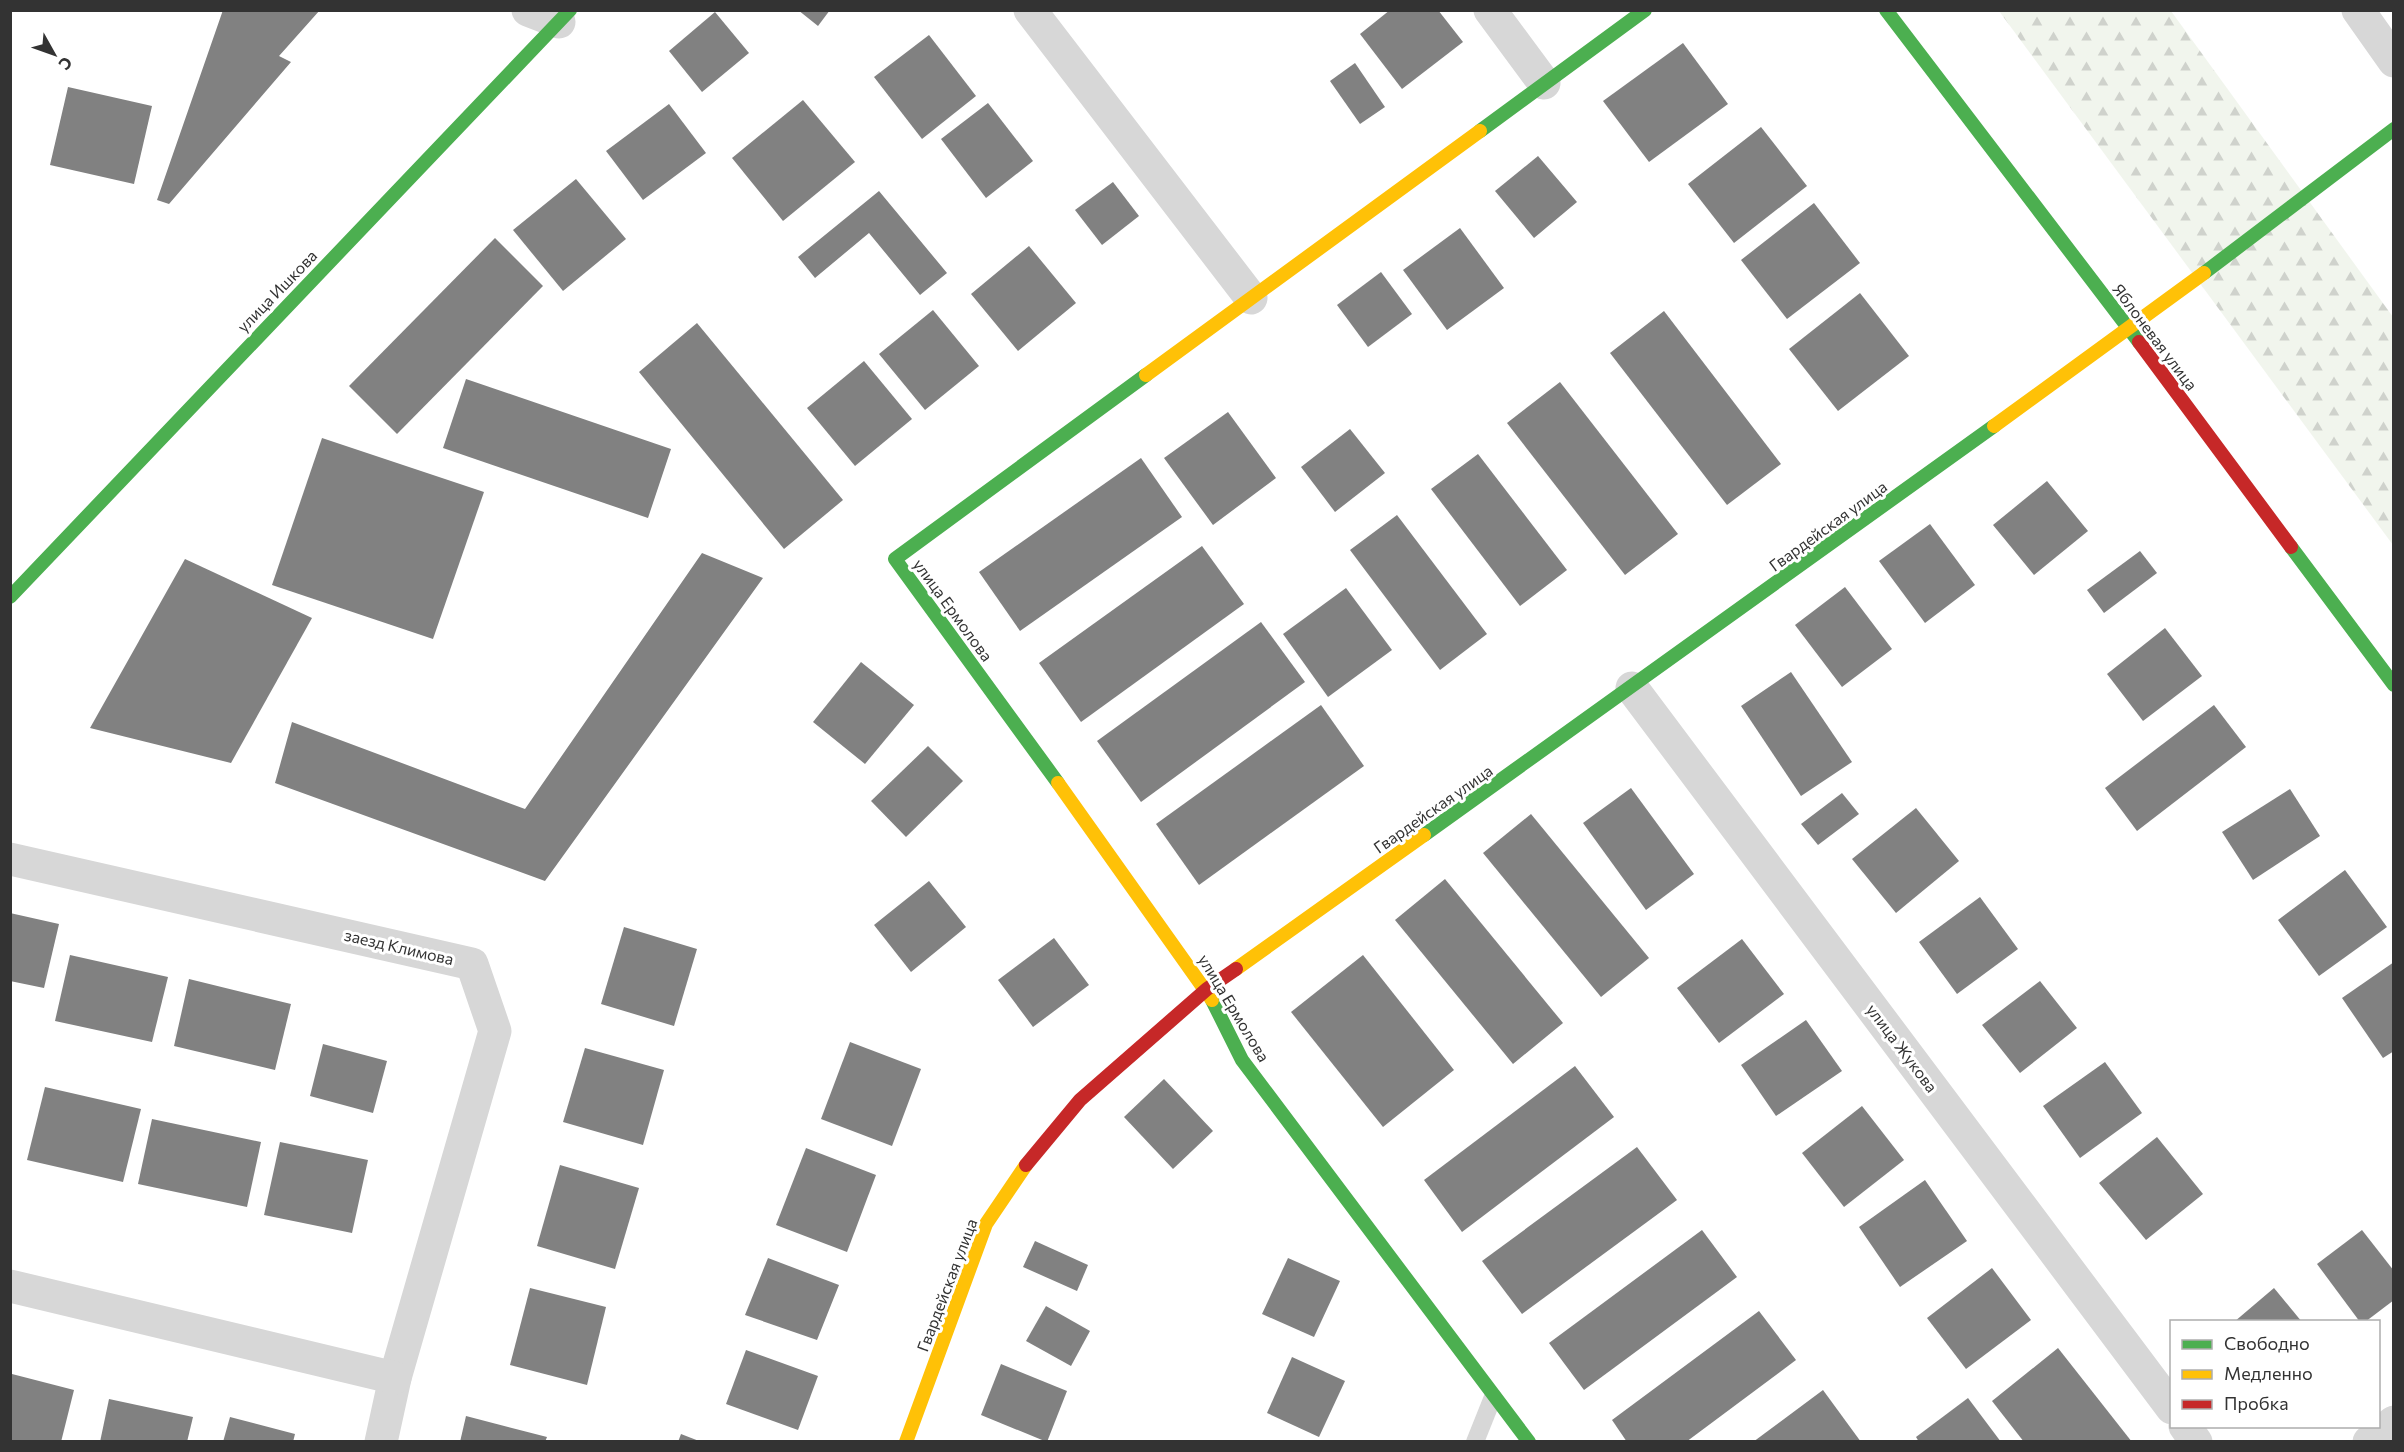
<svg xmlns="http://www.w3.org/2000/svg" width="2404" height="1452" viewBox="0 0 2404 1452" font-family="Commissioner,sans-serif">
  <defs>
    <pattern id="forest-firs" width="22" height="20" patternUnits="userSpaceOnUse" patternTransform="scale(1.5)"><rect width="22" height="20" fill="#f1f5ed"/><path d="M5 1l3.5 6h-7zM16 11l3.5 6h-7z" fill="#cfd2cc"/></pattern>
  </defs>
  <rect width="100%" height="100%" fill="#fff"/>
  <polygon fill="url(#forest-firs)" points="1999,11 2171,11 2393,317 2393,545"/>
  <g fill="#818181">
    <polygon points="223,10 320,10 279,56 291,62 169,204 157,200"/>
    <polygon points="798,10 830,10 818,26"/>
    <polygon points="1390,10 1438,10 1463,42 1402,89 1360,34"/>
    <polygon points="715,12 749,53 702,92 669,51"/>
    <polygon points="929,35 976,96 922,139 874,77"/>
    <polygon points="1683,43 1728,104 1649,162 1603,101"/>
    <polygon points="1355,63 1385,107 1360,124 1330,81"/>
    <polygon points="68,87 152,106 134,184 50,165"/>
    <polygon points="803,100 855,162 783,221 732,158"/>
    <polygon points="988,103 1033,161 986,198 941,139"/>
    <polygon points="669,104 706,153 643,200 606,151"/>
    <polygon points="1761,127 1807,186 1734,243 1688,184"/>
    <polygon points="1538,156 1577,202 1534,238 1495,191"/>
    <polygon points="576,179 626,239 563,291 513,230"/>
    <polygon points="1113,182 1139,216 1102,245 1075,210"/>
    <polygon points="879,191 947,273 920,295 869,233 815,278 798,257"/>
    <polygon points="1814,203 1860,263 1787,319 1741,260"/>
    <polygon points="1460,228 1504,288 1447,330 1403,270"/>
    <polygon points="495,238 543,286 397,434 349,386"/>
    <polygon points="1029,246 1076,303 1018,351 971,294"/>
    <polygon points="1381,272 1412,314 1368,347 1337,305"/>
    <polygon points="1860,293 1909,356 1838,411 1789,349"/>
    <polygon points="933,310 979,366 925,410 879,354"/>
    <polygon points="1664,311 1781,464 1727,505 1610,353"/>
    <polygon points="697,323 843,500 784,549 639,372"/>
    <polygon points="864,361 912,419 855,466 807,408"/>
    <polygon points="466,379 671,449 648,518 443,448"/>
    <polygon points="1560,382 1678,534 1625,575 1507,423"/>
    <polygon points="1228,412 1276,478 1213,525 1164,458"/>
    <polygon points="1350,429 1385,473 1335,512 1301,467"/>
    <polygon points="322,438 484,492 433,639 272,585"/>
    <polygon points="1478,454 1567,570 1520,606 1431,489"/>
    <polygon points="1141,458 1182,517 1020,631 979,572"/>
    <polygon points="2047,481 2088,531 2034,575 1993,525"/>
    <polygon points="1397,515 1487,634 1440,670 1350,550"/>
    <polygon points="1930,524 1975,585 1925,623 1879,561"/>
    <polygon points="1202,546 1244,604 1081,722 1039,663"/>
    <polygon points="2140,551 2157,573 2104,613 2087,590"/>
    <polygon points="702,553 763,578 545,881 275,783 292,722 525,809"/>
    <polygon points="185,559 312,618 231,763 90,728"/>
    <polygon points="1845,587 1892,649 1842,687 1795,625"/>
    <polygon points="1346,588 1392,650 1328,697 1283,634"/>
    <polygon points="1261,622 1305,682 1141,802 1097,741"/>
    <polygon points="2165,628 2202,676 2143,721 2107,674"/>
    <polygon points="861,662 914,705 865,764 813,722"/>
    <polygon points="1791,672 1852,762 1801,796 1741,706"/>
    <polygon points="1321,705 1364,766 1199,885 1156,824"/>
    <polygon points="2214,705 2246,747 2137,831 2105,788"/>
    <polygon points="928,746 963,781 906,837 871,801"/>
    <polygon points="1631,788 1694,874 1646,910 1583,823"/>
    <polygon points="2290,789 2320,836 2253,880 2222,832"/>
    <polygon points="1842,793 1859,814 1818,845 1801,824"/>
    <polygon points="1916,808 1959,861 1896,913 1852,859"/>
    <polygon points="1531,814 1649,958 1601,997 1483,853"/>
    <polygon points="2345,870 2387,927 2319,976 2278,920"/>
    <polygon points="1445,879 1563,1023 1513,1064 1395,920"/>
    <polygon points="929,881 966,927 911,972 874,925"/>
    <polygon points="1980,897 2018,949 1957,994 1919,942"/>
    <polygon points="10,913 59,924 44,988 10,981"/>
    <polygon points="624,927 697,949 674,1026 601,1004"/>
    <polygon points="1054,938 1089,985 1033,1027 998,980"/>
    <polygon points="1742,939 1784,994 1719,1043 1677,988"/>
    <polygon points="70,955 168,977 152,1042 55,1021"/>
    <polygon points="1363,955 1454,1070 1383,1127 1291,1012"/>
    <polygon points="2394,962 2394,1051 2383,1058 2342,998"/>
    <polygon points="189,979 291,1004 275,1070 174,1046"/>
    <polygon points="2040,981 2077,1028 2020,1073 1982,1025"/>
    <polygon points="1806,1020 1842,1071 1776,1116 1741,1065"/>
    <polygon points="850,1042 921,1069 892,1146 821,1119"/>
    <polygon points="323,1044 387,1061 373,1113 310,1096"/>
    <polygon points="585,1048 664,1070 643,1145 563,1122"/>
    <polygon points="2105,1062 2142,1113 2080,1158 2043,1106"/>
    <polygon points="1575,1066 1614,1117 1462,1232 1424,1180"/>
    <polygon points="1164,1079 1213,1131 1173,1169 1124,1117"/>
    <polygon points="45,1087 141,1109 123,1182 27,1160"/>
    <polygon points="1862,1106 1904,1160 1844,1207 1802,1153"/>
    <polygon points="152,1119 261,1142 247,1207 138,1184"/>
    <polygon points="2157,1137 2203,1194 2146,1240 2099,1183"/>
    <polygon points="280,1142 368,1160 352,1233 264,1215"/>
    <polygon points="1637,1147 1677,1200 1522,1314 1482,1261"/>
    <polygon points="806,1148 876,1175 847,1252 776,1225"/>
    <polygon points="560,1165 639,1188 615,1269 537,1246"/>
    <polygon points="1925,1180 1967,1241 1900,1287 1859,1227"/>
    <polygon points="1702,1230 1737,1277 1584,1390 1549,1343"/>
    <polygon points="2362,1230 2394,1271 2394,1300 2365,1322 2360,1322 2317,1264"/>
    <polygon points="1035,1241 1088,1265 1077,1291 1023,1267"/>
    <polygon points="768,1258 839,1285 817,1340 745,1315"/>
    <polygon points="1288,1258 1340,1281 1314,1337 1262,1314"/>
    <polygon points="1992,1268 2031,1320 1966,1369 1927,1318"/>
    <polygon points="530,1288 606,1307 587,1385 510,1365"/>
    <polygon points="2274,1288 2302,1322 2234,1322"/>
    <polygon points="1046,1306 1090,1331 1071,1366 1026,1341"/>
    <polygon points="1759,1311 1796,1360 1686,1442 1627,1442 1612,1420"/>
    <polygon points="2058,1348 2132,1442 2024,1442 1992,1401"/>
    <polygon points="746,1350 818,1376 798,1430 726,1404"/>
    <polygon points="1292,1357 1345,1381 1319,1437 1267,1413"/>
    <polygon points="1001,1364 1067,1391 1047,1442 981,1415"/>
    <polygon points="12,1374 74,1390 61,1442 10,1442"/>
    <polygon points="1823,1390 1861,1442 1753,1442"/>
    <polygon points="1968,1398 2001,1442 1919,1442 1916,1437"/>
    <polygon points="109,1399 193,1417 187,1442 100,1442"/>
    <polygon points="466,1416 547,1437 545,1442 460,1442"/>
    <polygon points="230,1417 295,1434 293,1442 223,1442"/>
    <polygon points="681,1434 699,1441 699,1442 678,1442"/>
  </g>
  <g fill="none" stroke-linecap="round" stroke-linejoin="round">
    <polyline stroke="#d7d7d7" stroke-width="18" points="1475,1442 1493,1397"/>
    <g stroke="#d7d7d7" stroke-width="33">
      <polyline points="528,10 559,22"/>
      <polyline points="1030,10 1251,298"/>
      <polyline points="1490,10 1544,83"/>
      <polyline points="2358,10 2394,61"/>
      <polyline points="1632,688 2172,1408"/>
      <polyline points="10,859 472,964 495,1031 395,1378 381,1442"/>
      <polyline points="10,1286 395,1378"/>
      <polyline points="2185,1426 2196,1442"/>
      <polyline points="2369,1442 2394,1422"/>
    </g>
    <g stroke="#4caf50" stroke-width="14">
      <polyline points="1886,10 2139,342"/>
      <polyline points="1480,131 1645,10"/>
      <polyline points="2204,273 2394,129"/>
      <polyline points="2291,547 2394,685"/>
      <polyline points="10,597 570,10"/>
      <polyline points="1058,783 895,559 1146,375"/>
      <polyline points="1424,835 1994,426"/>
      <polyline points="1212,1000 1242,1060 1529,1442"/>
    </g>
    <g stroke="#ffc107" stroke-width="14">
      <polyline points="1146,375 1480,131"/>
      <polyline points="1994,426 2204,273"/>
      <polyline points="1058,783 1212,1000"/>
      <polyline points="1236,969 1424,835"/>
      <polyline points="906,1442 986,1224 1026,1165"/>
    </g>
    <g stroke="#c62828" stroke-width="14">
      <polyline points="2139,342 2291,547"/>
      <polyline points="1026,1165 1080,1100 1207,989 1236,969"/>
    </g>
  </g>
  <g text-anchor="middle" stroke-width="6" stroke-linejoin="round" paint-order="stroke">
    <g font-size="16" fill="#333" stroke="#fff">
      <text transform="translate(277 291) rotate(-46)" y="6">улица Ишкова</text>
      <text transform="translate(2155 337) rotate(53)" y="6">Яблоневая улица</text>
      <text transform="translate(1828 526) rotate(-36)" y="6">Гвардейская улица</text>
      <text transform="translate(953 610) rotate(54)" y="6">улица Ермолова</text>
      <text transform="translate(1433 809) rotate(-35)" y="6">Гвардейская улица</text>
      <text transform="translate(399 947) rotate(13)" y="6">заезд Климова</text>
      <text transform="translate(1234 1008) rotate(59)" y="6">улица Ермолова</text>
      <text transform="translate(1902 1048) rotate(53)" y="6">улица Жукова</text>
      <text transform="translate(947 1285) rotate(-69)" y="6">Гвардейская улица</text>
    </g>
  </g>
  <rect width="2404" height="1452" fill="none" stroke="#333333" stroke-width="24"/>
  <rect x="2170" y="1320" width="210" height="108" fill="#ffffff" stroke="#adadad" stroke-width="1.5"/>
  <rect x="2182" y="1340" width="30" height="9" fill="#4caf50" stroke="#adadad" stroke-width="1.5"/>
  <text x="2224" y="1350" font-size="18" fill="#333333">Свободно</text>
  <rect x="2182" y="1370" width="30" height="9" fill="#ffc107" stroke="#adadad" stroke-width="1.5"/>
  <text x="2224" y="1380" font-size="18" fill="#333333">Медленно</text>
  <rect x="2182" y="1400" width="30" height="9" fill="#c62828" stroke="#adadad" stroke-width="1.5"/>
  <text x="2224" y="1410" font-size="18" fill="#333333">Пробка</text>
  <g transform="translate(54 54) rotate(130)" stroke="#ffffff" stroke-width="4.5" paint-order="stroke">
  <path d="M0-4.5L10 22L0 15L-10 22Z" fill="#333333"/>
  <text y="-9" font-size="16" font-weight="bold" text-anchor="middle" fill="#333333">С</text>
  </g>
</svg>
